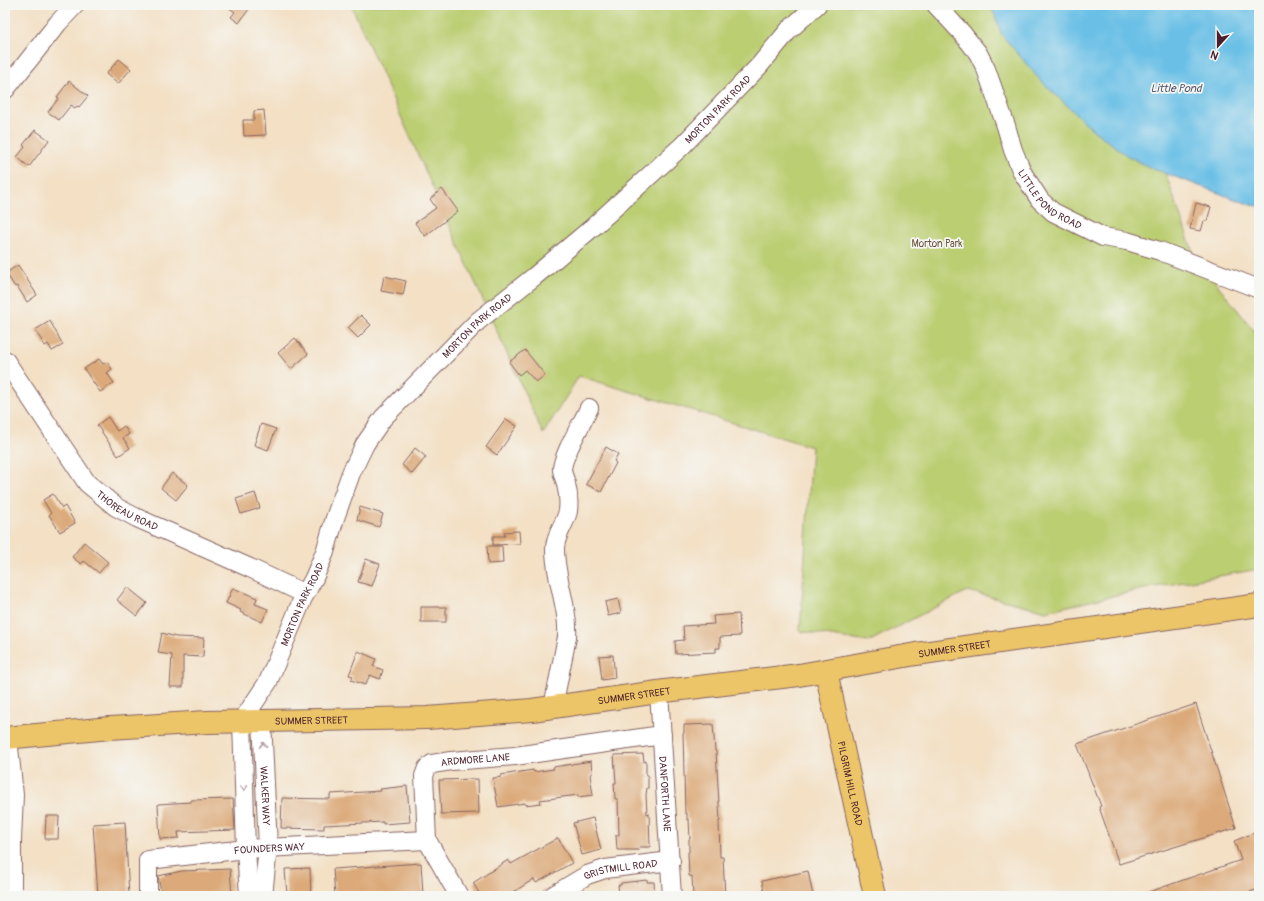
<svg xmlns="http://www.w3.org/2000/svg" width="1264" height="901" viewBox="0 0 1264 901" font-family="Pangolin,sans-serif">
  <rect width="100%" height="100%" fill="#f6f6f2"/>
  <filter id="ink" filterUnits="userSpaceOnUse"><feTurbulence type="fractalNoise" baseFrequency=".025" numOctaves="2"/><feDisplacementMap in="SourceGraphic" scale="8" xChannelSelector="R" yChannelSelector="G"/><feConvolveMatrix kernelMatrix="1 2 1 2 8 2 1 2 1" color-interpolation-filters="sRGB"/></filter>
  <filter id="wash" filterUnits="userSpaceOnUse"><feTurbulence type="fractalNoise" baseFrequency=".012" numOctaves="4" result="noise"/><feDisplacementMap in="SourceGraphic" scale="16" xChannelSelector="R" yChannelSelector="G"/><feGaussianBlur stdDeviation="0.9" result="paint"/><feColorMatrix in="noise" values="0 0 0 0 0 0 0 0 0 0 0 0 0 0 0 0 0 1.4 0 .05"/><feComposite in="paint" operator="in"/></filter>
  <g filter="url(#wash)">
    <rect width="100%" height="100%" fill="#f3e0c5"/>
    <polygon fill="#bbce72" stroke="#82764e" points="351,5 1259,5 1164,169 1194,255 1259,337 1259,569 1144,589 1046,611 967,591 868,642 800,631 812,447 579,376 543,434"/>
    <polygon fill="#69bfe6" stroke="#5a6f88" points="991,5 1259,5 1259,206 1251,205 1151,168 1126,155 1093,130 1040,80 1002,35"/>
    <g id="blocks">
      <g fill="#dcaa7a">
        <polygon points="225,5 252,5 239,23 231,17 235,12"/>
        <polygon points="119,59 131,69 118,84 106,74"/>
        <polygon points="69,81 88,96 79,107 77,106 75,108 71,105 59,120 48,112 59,98 57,97"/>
        <polygon points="264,110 266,135 244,136 243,120 254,120 254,111"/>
        <polygon points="35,130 49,140 29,167 17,157 25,147 23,145"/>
        <polygon points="442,189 458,211 425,236 415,223 436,208 430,199"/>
        <polygon points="1196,203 1211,207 1207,221 1204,221 1201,231 1190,229"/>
        <polygon points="18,265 37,295 27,302 17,286 15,287 6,273"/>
        <polygon points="384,276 406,281 403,295 381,291"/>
        <polygon points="361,315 371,325 358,338 348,328"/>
        <polygon points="50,321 63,345 52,351 48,344 45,346 35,330"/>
        <polygon points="295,338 308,354 291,369 278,353"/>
        <polygon points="525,350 545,375 536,382 525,370 519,375 509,362"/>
        <polygon points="99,359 103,364 107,362 112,369 107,373 114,383 100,392 84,369"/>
        <polygon points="108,417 117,431 124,426 129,434 123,438 130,448 118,456 97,425"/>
        <polygon points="506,419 517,426 497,455 486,447"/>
        <polygon points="261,424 276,429 268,450 254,445"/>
        <polygon points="606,447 618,454 614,461 616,463 601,492 586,484"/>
        <polygon points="415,448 426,457 412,474 402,465"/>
        <polygon points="172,473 188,485 176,500 161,488"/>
        <polygon points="255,493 260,508 241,514 236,499"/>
        <polygon points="53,494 62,508 65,506 75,523 60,532 49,515 51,513 43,500"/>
        <polygon points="360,507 383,514 379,527 357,520"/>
        <polygon points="519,531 520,544 493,545 493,536 505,536 504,532"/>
        <polygon points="84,542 108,562 99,573 84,561 81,564 72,557"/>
        <polygon points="487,546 502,546 503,563 488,564"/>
        <polygon points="366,559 380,564 372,586 358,582"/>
        <polygon points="127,587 147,603 137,616 117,600"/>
        <polygon points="233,588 257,598 255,604 268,609 262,622 240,612 241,610 226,603"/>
        <polygon points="618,599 621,613 608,616 605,602"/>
        <rect x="421" y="607" width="25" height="15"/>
        <polygon points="739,614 740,636 720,637 720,648 716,648 716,652 676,654 675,641 684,640 683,626 714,624 713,616"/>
        <polygon points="162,633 176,637 204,638 203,657 183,656 183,687 170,687 172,655 158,653"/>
        <polygon points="358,651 376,659 373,666 383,670 380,679 370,675 365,685 351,680 353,676 349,675"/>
        <polygon points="613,655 615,678 602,680 599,656"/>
        <polygon points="1196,704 1236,828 1119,864 1099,807 1101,806 1077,744"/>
        <polygon points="713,724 715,751 716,751 720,821 719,821 720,857 723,857 725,896 693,896 692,876 689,876 688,852 689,852 689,839 690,839 689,819 687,820 687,813 685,813 683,733 684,733 684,725"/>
        <polygon points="643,754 644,762 646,761 646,775 648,775 648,788 647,788 646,795 647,814 649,813 650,847 639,847 640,850 617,850 616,835 619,835 618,799 615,799 614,783 616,783 614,755"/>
        <polygon points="591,761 592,774 590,775 593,795 578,797 578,795 540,800 541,803 525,805 525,803 498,807 493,778 501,777 501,775 514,773 533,770 534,772 554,769 553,767 566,765"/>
        <polygon points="478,779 479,813 441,814 439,780"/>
        <polygon points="407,786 410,822 383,824 383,822 324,825 324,829 281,828 282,798 330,799 330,794 381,791 380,789"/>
        <polygon points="233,799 235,830 178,832 179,838 160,839 158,804 191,802 191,800"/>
        <polygon points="46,816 59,816 58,839 45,839"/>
        <polygon points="593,818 601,850 582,855 573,823"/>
        <polygon points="125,822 129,896 98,896 93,824"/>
        <polygon points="1254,833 1259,846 1259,889 1237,896 1143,896 1143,894 1241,860 1234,841"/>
        <polygon points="558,838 572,863 536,883 534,879 507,896 481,896 473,883 508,860 511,864"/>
        <polygon points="421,863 423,894 403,896 335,896 333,869"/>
        <polygon points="310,868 311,896 287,896 285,869"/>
        <polygon points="230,869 232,896 162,896 158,876 182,871"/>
        <polygon points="808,871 813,896 765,896 762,881"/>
        <polygon points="647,880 647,882 654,882 655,896 619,896 618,885 621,885 621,883"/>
      </g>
    </g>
  </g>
  <g filter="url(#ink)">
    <use href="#blocks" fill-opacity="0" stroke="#856361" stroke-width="1"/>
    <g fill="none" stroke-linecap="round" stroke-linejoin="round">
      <g stroke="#856361" stroke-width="20">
        <g id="minor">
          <path id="s1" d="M936 5 962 33 978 53 986 69 1006 126 1013 150 1022 172 1040 200 1053 212 1103 237 1127 241 1160 251 1259 289"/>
          <polyline points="5,90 58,23 75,5"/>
          <path id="s2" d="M5 360 87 483 116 507 137 518 250 568 305 594"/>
          <path id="s3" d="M659 692 672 896"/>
          <path d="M553 707 567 637C569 607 555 579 555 549 555 535 565 525 568 511 569 503 568 492 566 484 565 479 562 474 562 469 563 454 582 424 589 408"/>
          <path id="s4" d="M262 720 268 847 263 896"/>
          <polyline points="8,738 14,795 12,839 12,896"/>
          <path id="s5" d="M148 896V860L246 849 427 840"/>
          <path id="s6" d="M249 896 246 849 242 721 268 682 303 598 314 578 325 552 335 518 351 473 365 444 383 418 478 321 535 276 593 227 682 146 759 66 789 30 810 11 817 5"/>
          <path id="s7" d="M459 896 427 840 424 776 427 768 432 764 451 761 515 756 662 735"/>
          <path id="s8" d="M552 896 587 875 605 869 671 861"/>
        </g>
      </g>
      <g stroke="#856361" stroke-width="24">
        <g id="major">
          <path id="s9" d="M826 671 875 896"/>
          <path id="s10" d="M5 738 110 728 208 722 427 718 532 710 665 691 799 675 916 654 1259 605"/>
        </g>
      </g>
      <use href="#minor" stroke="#fff" stroke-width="18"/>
      <use href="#major" stroke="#edc569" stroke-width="22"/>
    </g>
    <defs><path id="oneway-chevron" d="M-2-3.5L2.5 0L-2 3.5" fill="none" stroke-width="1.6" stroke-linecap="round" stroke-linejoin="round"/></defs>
    <g stroke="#ae9aa0">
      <use href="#oneway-chevron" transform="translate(263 745) rotate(-93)"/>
      <use href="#oneway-chevron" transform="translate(244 788) rotate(88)"/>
    </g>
  </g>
  <g text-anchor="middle" stroke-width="3.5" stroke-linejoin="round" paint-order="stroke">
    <g font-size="10" fill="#4a1f2b" stroke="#f6f6f2">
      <text dy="4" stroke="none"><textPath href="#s6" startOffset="967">MORTON PARK ROAD</textPath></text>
      <text dy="4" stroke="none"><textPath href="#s1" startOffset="231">LITTLE POND ROAD</textPath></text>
      <text dy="4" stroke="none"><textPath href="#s6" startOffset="643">MORTON PARK ROAD</textPath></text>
      <text dy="4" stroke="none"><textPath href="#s2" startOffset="197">THOREAU ROAD</textPath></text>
      <text dy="4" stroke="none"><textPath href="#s6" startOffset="307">MORTON PARK ROAD</textPath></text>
      <text dy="4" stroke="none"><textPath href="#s10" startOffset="955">SUMMER STREET</textPath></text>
      <text dy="4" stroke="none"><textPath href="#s10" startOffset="631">SUMMER STREET</textPath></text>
      <text dy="4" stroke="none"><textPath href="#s10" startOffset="307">SUMMER STREET</textPath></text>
      <text dy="4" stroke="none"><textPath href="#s7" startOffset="187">ARDMORE LANE</textPath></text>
      <text dy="4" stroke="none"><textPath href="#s9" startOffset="115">PILGRIM HILL ROAD</textPath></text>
      <text dy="4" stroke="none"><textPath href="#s3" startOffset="102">DANFORTH LANE</textPath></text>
      <text dy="4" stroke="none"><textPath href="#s4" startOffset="76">WALKER WAY</textPath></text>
      <text dy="4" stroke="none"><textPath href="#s5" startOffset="158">FOUNDERS WAY</textPath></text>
      <text dy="4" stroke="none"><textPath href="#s8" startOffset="75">GRISTMILL ROAD</textPath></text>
    </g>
    <g font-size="10" fill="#6c5440" stroke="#f6f6f2">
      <text x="937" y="247">Morton Park</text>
    </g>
    <g font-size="11" font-style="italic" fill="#55576c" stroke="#f6f6f2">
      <text x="1176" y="92">Little Pond</text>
    </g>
  </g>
  <rect width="1264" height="901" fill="none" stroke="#f6f6f2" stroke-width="20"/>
  <g transform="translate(1218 46) rotate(201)" stroke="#f6f6f2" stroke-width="3" paint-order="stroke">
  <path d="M0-3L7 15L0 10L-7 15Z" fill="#4a1f2b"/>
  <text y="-6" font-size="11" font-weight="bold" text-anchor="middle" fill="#4a1f2b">N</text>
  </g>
</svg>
